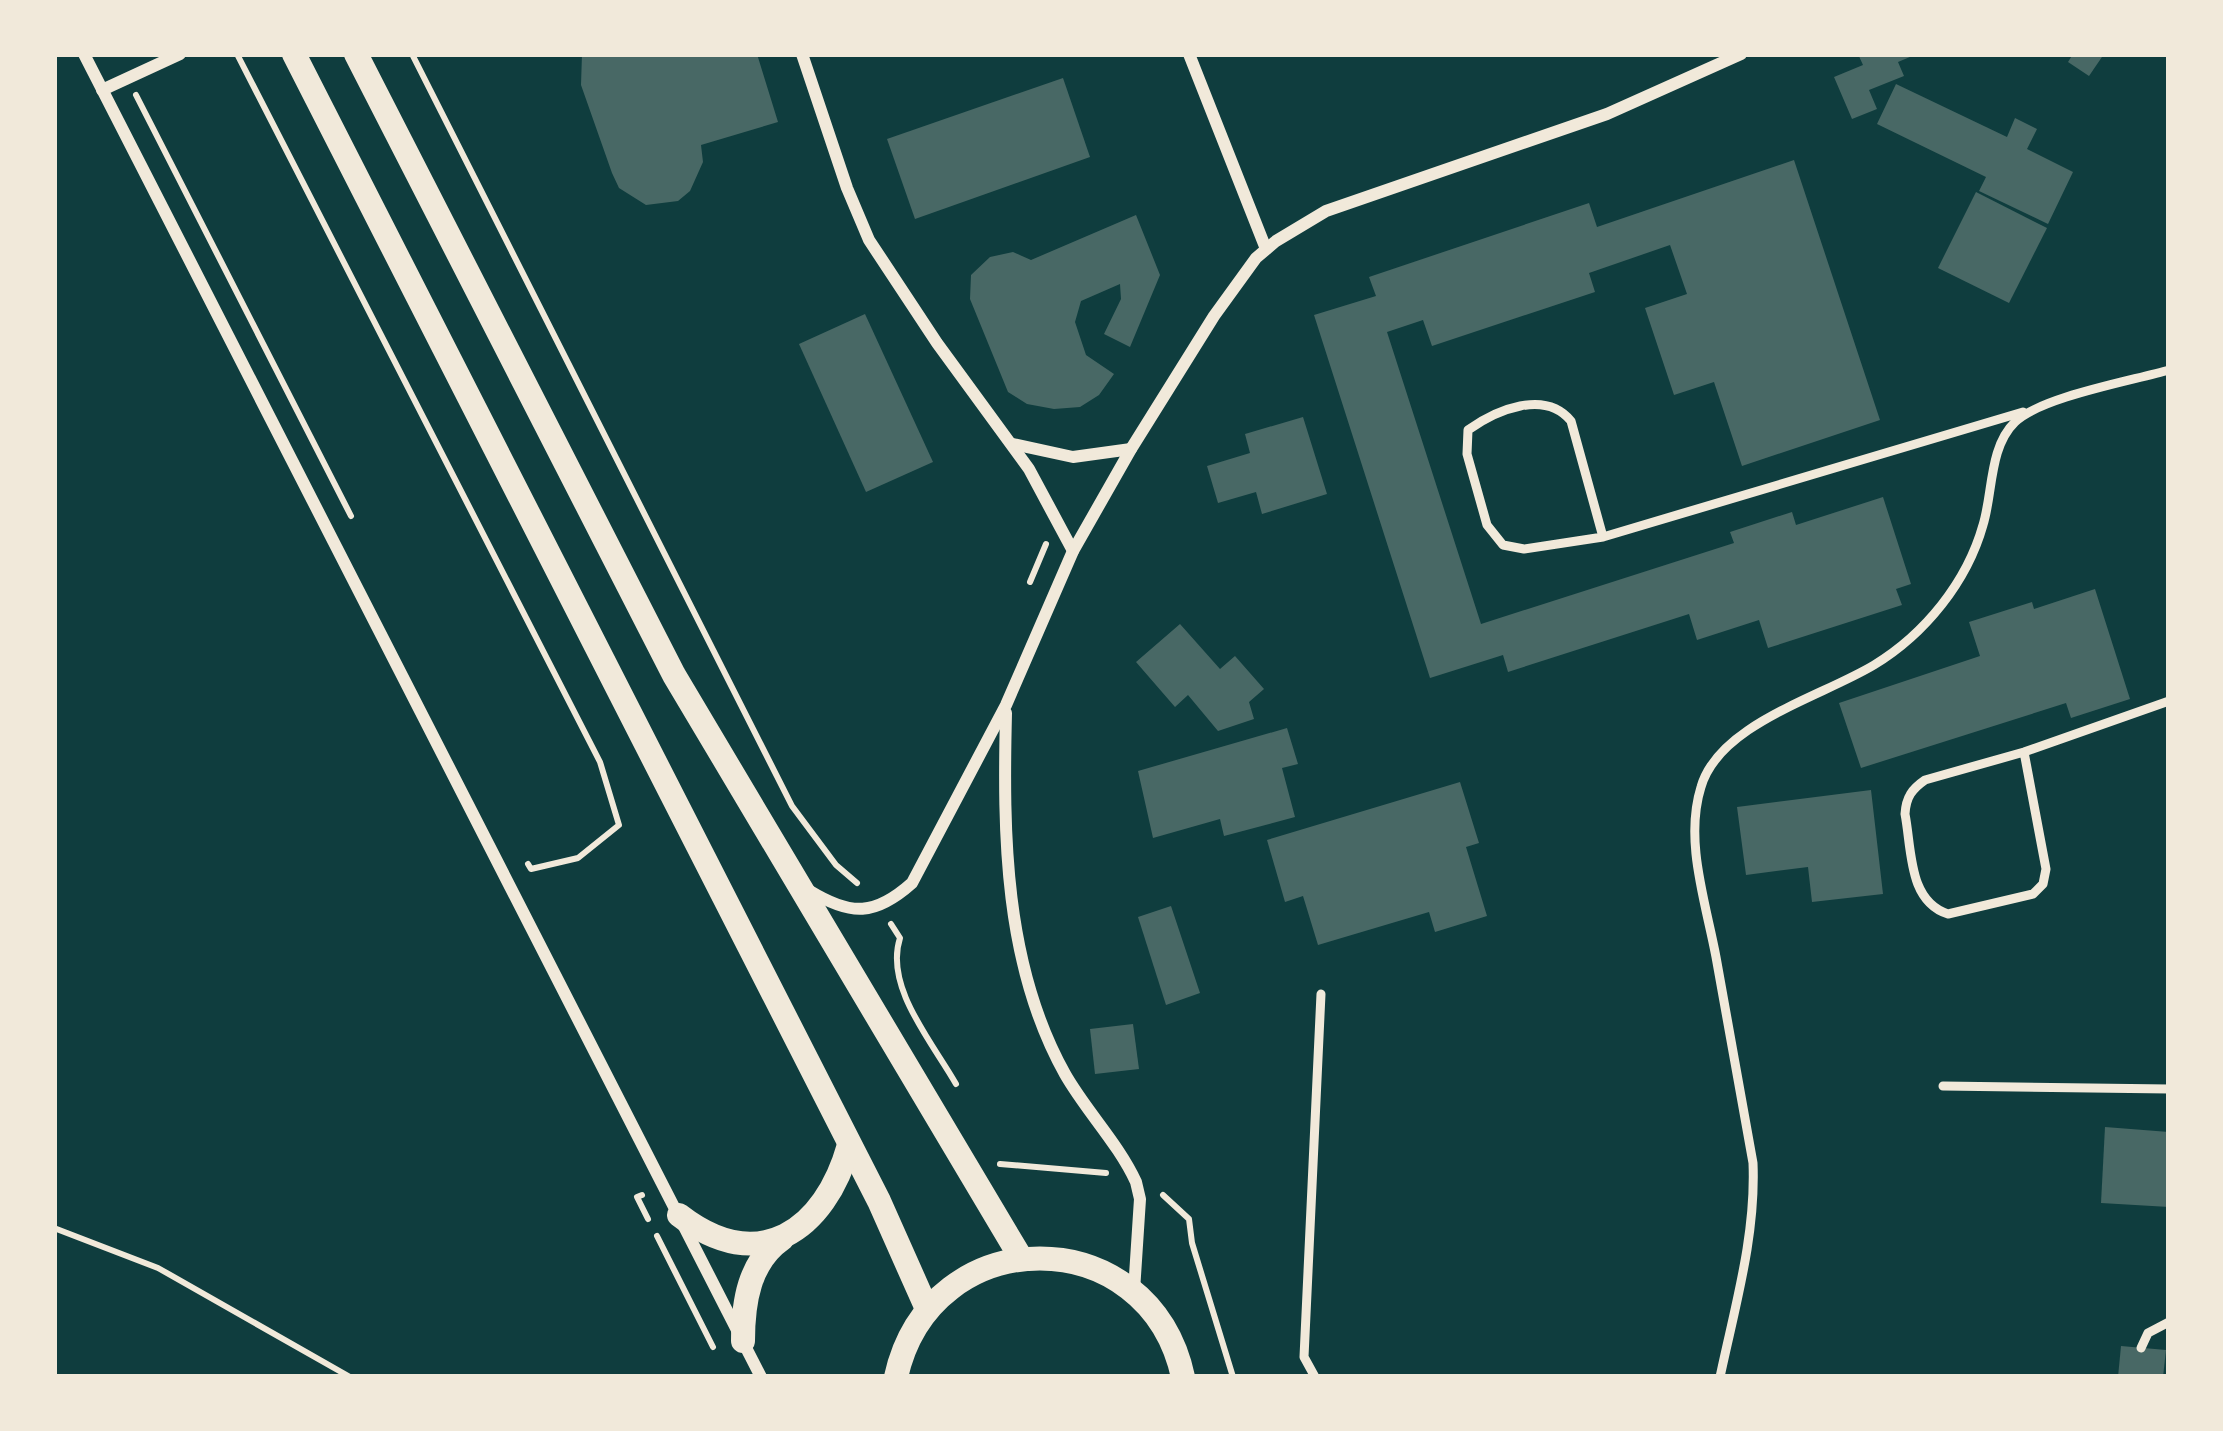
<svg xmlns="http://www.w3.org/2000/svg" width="2223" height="1431" viewBox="0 0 2223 1431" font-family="Raleway,sans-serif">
  <rect width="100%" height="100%" fill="#0f3d3e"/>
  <g fill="#486865">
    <polygon points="582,54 669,54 671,57 757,54 778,122 701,145 703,162 690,191 678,201 646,205 619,188 612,173 581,85"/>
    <polygon points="1858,54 1917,54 1898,62 1904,76 1869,90 1877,109 1852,119 1834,77 1863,65"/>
    <polygon points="2073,54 2104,54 2089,76 2068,62"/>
    <polygon points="1063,78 1090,157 915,219 887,139"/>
    <polygon points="1896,84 2007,137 2015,118 2037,129 2027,149 2073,172 2048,224 1979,191 1986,177 1877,124"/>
    <polygon points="1794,160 1880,420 1742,466 1714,382 1674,395 1645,308 1687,294 1670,245 1589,273 1595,292 1432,346 1423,320 1387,332 1481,624 1734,543 1730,532 1792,512 1796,525 1883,497 1911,584 1896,589 1902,605 1768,648 1759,620 1697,640 1689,614 1508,672 1503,655 1430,678 1314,315 1376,296 1369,277 1589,203 1597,227"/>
    <polygon points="1976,192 2047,228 2009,303 1938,268"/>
    <polygon points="1136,215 1160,275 1130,347 1104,334 1121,299 1120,284 1081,301 1075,322 1086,355 1114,374 1099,395 1080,407 1054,409 1027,404 1008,392 970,299 971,275 990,257 1013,252 1031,260"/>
    <polygon points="865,314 933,462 866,492 799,344"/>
    <polygon points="1303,417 1327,494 1262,514 1256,492 1218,503 1207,466 1250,453 1245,434"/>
    <polygon points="2095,589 2130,699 2071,718 2066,703 1861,768 1839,703 1980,656 1969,622 2032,602 2034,609"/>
    <polygon points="1180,624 1220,669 1235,656 1264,689 1249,702 1254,719 1218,731 1188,695 1175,707 1136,662"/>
    <polygon points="1287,728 1298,764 1282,768 1295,817 1224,836 1220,819 1153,838 1138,771"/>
    <polygon points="1460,782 1479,843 1466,847 1487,916 1435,932 1429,912 1318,945 1303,896 1285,902 1267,840"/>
    <polygon points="1871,790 1883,894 1812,902 1808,867 1746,875 1737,807"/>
    <polygon points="1171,906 1200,993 1166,1005 1138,917"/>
    <polygon points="1133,1024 1139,1069 1095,1074 1090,1029"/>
    <polygon points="2105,1127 2169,1132 2169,1207 2101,1203"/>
    <polygon points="2121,1346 2166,1350 2163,1377 2118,1377"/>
  </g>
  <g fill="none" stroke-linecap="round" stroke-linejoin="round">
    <g stroke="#f1e9da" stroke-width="6">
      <polyline points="237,54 600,762 619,825 578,858 531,869 528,864"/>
      <polyline points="412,54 792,806 836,865 857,883"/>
      <polyline points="136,95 351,516"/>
      <polyline points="1030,582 1046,544"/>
      <path d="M891 924 900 938C884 987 933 1043 956 1084"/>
      <polyline points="1000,1164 1106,1173"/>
      <polyline points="642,1195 637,1197 648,1219"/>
      <polyline points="1163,1195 1189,1219 1192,1243 1233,1377"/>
      <polyline points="54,1228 158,1268 350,1377"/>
      <polyline points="657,1236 713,1347"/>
    </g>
    <g stroke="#f1e9da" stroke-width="9">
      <path d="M1603 537 1524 549 1503 545 1487 525 1467 454 1468 430C1496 410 1545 389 1571 421L1603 537 2023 412"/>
      <path d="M2024 752 2046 869 2043 884 2033 894 1948 914C1908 901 1912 850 1905 814 1906 797 1912 789 1925 780L2024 752 2169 701"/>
      <polyline points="1943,1086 2169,1089"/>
      <polyline points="2141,1348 2148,1333 2169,1322"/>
      <polyline points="1315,1377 1304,1357 1321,994"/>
      <path d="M1720 1377C1735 1306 1756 1236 1753 1163 1741 1094 1728 1026 1716 957 1706 903 1684 841 1701 787 1719 724 1821 697 1874 665 1925 634 1967 582 1983 525 1993 493 1989 447 2015 422 2041 397 2131 381 2169 370"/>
    </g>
    <g stroke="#f1e9da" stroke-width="12">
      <polyline points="84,54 761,1377"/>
      <polyline points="802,54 847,188 869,240 937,343 1029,469 1073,551"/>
      <polyline points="1189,54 1266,249"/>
      <polyline points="102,90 180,54"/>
      <polyline points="1013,444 1073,457 1131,449"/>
      <path d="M1006 713C1003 834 1004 965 1065 1074 1086 1111 1118 1143 1136 1182L1140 1199 1134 1291"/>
      <path d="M810 891C851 916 875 916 912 883L1006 705 1073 551 1131 449 1214 316 1256 258 1276 241 1326 211 1607 114 1741 54"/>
    </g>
    <g stroke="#f1e9da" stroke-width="24">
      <polyline points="294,54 879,1201 927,1309"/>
      <polyline points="356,54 674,675 1021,1258"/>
      <path d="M679 1215C759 1277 825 1231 849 1145"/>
      <path d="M743 1341C743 1302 749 1262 782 1239"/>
      <path d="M896 1377C931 1219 1149 1219 1183 1377"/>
    </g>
  </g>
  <rect width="2223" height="1431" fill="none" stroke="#f1e9da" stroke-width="114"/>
</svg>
